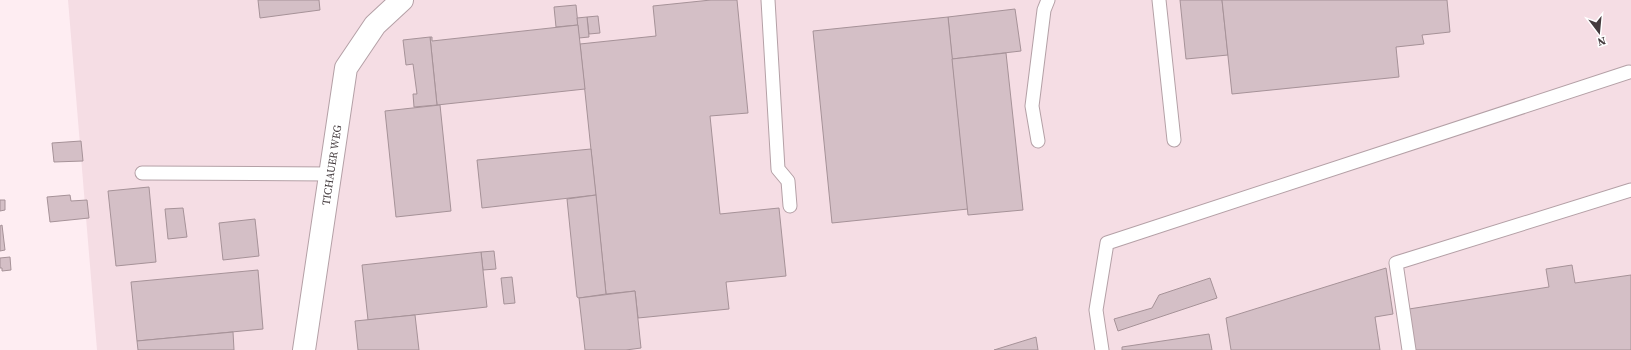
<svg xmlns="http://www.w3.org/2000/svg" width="1631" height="350" viewBox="0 0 1631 350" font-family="'Source Serif 4',serif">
  <rect width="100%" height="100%" fill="#feedf2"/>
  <polygon fill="#f5dde4" points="68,0 1631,0 1631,350 97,350"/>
  <g fill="#d4bfc6" stroke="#a69298">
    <polygon points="258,0 319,0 320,10 260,18"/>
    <polygon points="711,0 737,0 748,113 710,116 720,214 779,208 786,276 726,282 729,309 638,318 635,291 606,294 580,44 656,36 653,6"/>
    <polygon points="1180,0 1222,0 1228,55 1186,59"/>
    <polygon points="1222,0 1447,0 1450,32 1422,35 1424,44 1396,47 1399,77 1232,94"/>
    <polygon points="576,5 578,25 556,27 554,7"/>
    <polygon points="1015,9 1021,51 952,59 948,17"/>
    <polygon points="598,16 600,33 589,34 587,17"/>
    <polygon points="587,17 589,37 579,38 577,18"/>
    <polygon points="948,17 968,209 832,223 813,31"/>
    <polygon points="578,25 585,89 437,105 430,37 432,37 432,41"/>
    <polygon points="430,37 437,105 414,107 413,94 417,94 413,64 406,65 403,40"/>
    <polygon points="1006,53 1023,210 968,215 952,59"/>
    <polygon points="440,105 451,211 396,217 385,111"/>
    <polygon points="81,141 83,161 54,162 52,143"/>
    <polygon points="591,149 596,195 482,208 477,160"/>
    <polygon points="149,187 156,262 116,266 108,191"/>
    <polygon points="70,195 71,201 87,200 89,218 50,222 47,197"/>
    <polygon points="596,195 606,294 579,298 577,297 567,199"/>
    <polygon points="0,200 5,200 5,210 0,211"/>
    <polygon points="183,208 187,237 168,239 165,209"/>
    <polygon points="255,219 259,256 223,260 219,223"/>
    <polygon points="2,225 5,250 0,251 0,226"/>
    <polygon points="494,251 496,269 483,270 481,252"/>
    <polygon points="481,252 487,307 368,320 362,265"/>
    <polygon points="10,257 11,270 2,271 2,268 0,268 0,258"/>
    <polygon points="1572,265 1575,283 1631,275 1631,350 1415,350 1409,309 1549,287 1546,269"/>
    <polygon points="1386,268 1393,314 1375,317 1380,350 1231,350 1226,318"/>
    <polygon points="258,270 263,329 137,341 131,282"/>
    <polygon points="512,277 515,303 504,304 501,278"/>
    <polygon points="1210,278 1217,298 1118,331 1114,319 1152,308 1159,295"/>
    <polygon points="635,291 641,348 626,350 585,350 579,298"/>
    <polygon points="415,315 419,350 358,350 355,321"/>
    <polygon points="233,332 234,350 138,350 137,341"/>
    <polygon points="1209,334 1212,350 1122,350 1122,347"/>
    <polygon points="1036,337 1038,350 994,350"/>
  </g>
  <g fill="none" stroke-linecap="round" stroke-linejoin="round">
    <g stroke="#b4a0a6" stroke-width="15">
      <g id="lane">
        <polyline points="768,0 778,169 788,181 790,206"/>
        <polyline points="1159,0 1174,140"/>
        <polyline points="1038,141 1032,106 1044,10 1048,0"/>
        <polyline points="142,173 330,174"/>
        <polyline points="1102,350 1096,310 1107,243 1629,72"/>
        <polyline points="1409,350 1396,263 1631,190"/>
      </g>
    </g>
    <g stroke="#b4a0a6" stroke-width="24">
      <g id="street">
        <path id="s1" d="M304 350 346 68 375 25 402 0"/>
      </g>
    </g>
    <use href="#lane" stroke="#fff" stroke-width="13"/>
    <use href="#street" stroke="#fff" stroke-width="22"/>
  </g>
  <g text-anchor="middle" stroke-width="3" stroke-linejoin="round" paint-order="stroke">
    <g font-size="11" fill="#433a3d" stroke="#fff">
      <text dy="4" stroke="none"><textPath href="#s1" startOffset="187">TICHAUER WEG</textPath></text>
    </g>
  </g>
  <g transform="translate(1599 32) rotate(164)" stroke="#ffffff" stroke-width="3" paint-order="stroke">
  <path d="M0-3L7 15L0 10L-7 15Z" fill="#433a3d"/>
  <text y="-6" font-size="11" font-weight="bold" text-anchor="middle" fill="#433a3d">N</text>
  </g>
</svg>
